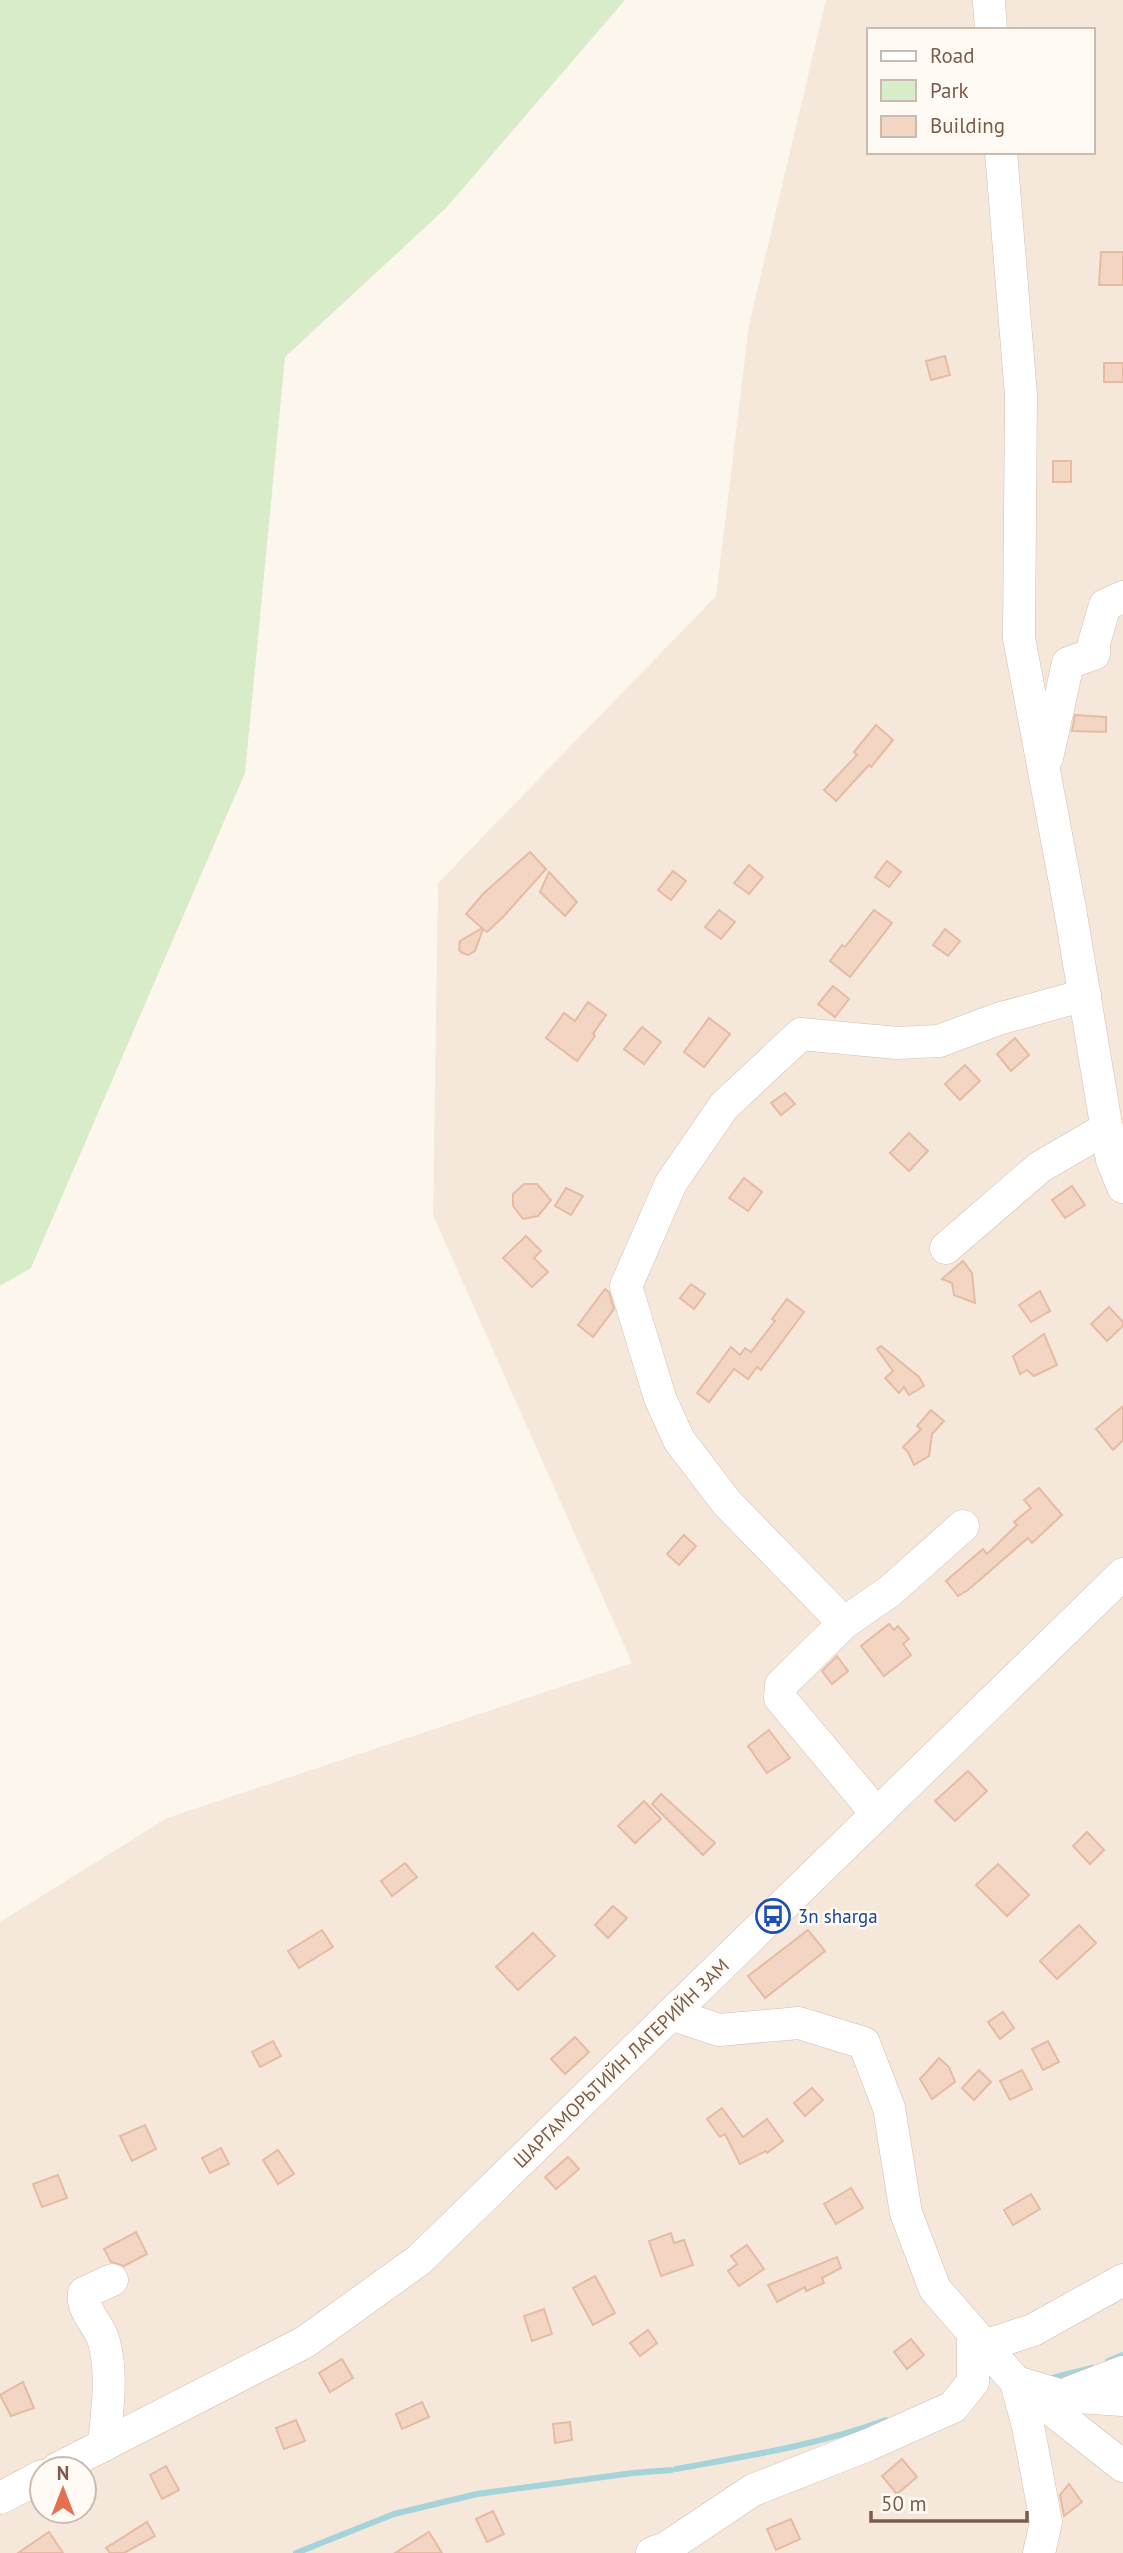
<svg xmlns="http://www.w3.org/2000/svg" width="1123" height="2553" viewBox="0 0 1123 2553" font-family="'PT Sans',sans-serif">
  <rect width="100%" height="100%" fill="#fdf6ec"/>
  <path fill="#f5e8da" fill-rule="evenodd" d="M826 0H1123V2553H0V1922L167 1818 632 1663 433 1215 438 883 716 596 749 325ZM869 30H1093V152H869ZM42 2469H84V2511H42Z"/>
  <polygon fill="#d8ecc9" points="0,0 625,0 446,208 285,357 245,773 31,1268 0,1286"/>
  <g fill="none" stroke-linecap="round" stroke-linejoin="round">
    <g stroke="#a5d3da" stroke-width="6">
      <polyline points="1108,2361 1123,2355"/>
      <polyline points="1048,2379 1092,2368"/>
      <path d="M676 2469C747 2456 818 2445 886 2420"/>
      <polyline points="296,2553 394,2514 477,2494 633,2473 671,2470"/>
    </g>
  </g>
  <g fill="#f3d5c3" stroke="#e6bba3" stroke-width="2">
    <polygon points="1101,252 1123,252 1123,285 1099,285"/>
    <polygon points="945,356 950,375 931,380 926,361"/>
    <rect x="1104" y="363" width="19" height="19"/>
    <rect x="1053" y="461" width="18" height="21"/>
    <polygon points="1075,715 1106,717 1106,732 1072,731"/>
    <polygon points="876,725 893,740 871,767 869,765 836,801 824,790 857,755 854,752"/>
    <polygon points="530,852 546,869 504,916 487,932 483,929 475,951 468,955 462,953 459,950 460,941 482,928 466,914 484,893"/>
    <polygon points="887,861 901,872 889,887 875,877"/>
    <polygon points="749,865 763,877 749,894 734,883"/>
    <polygon points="673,871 686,881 671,900 658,890"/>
    <polygon points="549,872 577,902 565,916 540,892"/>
    <polygon points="719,910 735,922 721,939 705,927"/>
    <polygon points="874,910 892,923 850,977 830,961 842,945 845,947"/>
    <polygon points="945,929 960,941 948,956 933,945"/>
    <polygon points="833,986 849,999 835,1017 818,1004"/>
    <polygon points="588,1002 606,1015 593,1034 595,1036 577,1061 546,1038 564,1013 575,1021"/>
    <polygon points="709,1018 730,1034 704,1067 684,1052"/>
    <polygon points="642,1027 661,1042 644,1064 624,1049"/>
    <polygon points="1015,1038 1029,1055 1011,1071 997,1054"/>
    <polygon points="965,1065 980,1081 960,1100 945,1084"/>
    <polygon points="785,1093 795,1104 781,1115 771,1103"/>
    <polygon points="909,1133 928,1151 909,1171 890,1153"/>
    <polygon points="744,1178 762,1192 748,1211 729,1198"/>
    <polygon points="524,1184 537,1184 551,1200 538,1216 523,1219 513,1206 513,1194"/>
    <polygon points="1072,1186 1085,1205 1065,1218 1052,1200"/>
    <polygon points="566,1188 583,1196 571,1215 555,1206"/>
    <polygon points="526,1236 541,1251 534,1258 548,1272 532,1287 503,1258"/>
    <polygon points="963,1261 972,1273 975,1303 954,1295 952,1283 942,1279"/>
    <polygon points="691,1284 705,1294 694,1309 680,1298"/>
    <polygon points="605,1289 609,1292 614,1309 593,1337 578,1325"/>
    <polygon points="1040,1291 1050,1311 1031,1322 1019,1305"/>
    <polygon points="787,1299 804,1312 761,1370 757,1367 748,1379 734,1369 709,1402 697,1393 731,1347 740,1355 745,1348 751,1352 775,1321 772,1319"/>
    <polygon points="1109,1307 1123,1322 1123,1326 1107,1341 1091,1324"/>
    <polygon points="1044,1334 1057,1365 1034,1376 1027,1370 1020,1374 1013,1356"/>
    <polygon points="881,1346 919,1377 924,1386 909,1395 904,1387 899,1393 885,1378 893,1371 877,1349"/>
    <polygon points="1123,1406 1123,1440 1113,1450 1096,1429"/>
    <polygon points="931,1410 944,1421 932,1434 929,1456 914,1465 908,1452 903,1447 921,1429 917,1426"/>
    <polygon points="1039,1488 1062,1515 1032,1543 1028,1538 968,1590 958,1596 946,1581 983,1549 987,1554 1017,1525 1014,1522 1031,1508 1024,1500"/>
    <polygon points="684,1535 696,1546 679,1565 667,1554"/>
    <polygon points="889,1624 894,1630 898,1626 909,1639 903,1644 911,1655 884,1676 861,1646"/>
    <polygon points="837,1656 848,1671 832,1684 822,1671"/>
    <polygon points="769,1730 790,1758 767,1773 748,1746"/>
    <polygon points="968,1771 987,1791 955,1821 935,1801"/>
    <polygon points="661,1794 715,1843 703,1855 652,1804"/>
    <polygon points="644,1801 661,1819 635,1843 618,1826"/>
    <polygon points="1087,1832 1104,1850 1090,1864 1073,1846"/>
    <polygon points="405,1863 417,1877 392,1896 381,1881"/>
    <polygon points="998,1864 1029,1895 1007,1916 976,1885"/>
    <polygon points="613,1906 627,1918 608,1938 595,1925"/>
    <polygon points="1079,1925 1096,1943 1057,1979 1040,1961"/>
    <polygon points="322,1930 333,1947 299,1968 288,1951"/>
    <polygon points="808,1930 825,1951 765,1998 748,1976"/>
    <polygon points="533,1933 555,1956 518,1990 496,1967"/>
    <polygon points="1003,2012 1014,2028 1000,2039 988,2022"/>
    <polygon points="575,2037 589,2052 565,2074 551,2059"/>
    <polygon points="273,2041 281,2056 260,2067 252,2052"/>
    <polygon points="1048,2041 1059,2062 1043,2070 1032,2049"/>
    <polygon points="939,2058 949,2067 955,2082 932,2099 920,2079"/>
    <polygon points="979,2070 991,2082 974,2100 962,2088"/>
    <polygon points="1022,2070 1032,2089 1010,2100 1000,2081"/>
    <polygon points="812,2088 823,2100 805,2116 794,2103"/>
    <polygon points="722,2108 743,2137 767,2119 783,2141 767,2153 766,2151 740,2164 725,2134 720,2137 707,2119"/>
    <polygon points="145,2125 156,2149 132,2161 120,2136"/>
    <polygon points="221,2148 229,2164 210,2173 202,2158"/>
    <polygon points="278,2150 294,2174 278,2184 263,2160"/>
    <polygon points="568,2157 579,2169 556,2189 545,2177"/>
    <polygon points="58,2175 67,2198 42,2207 33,2184"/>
    <polygon points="851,2188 863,2208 836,2224 824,2204"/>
    <polygon points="1031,2194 1040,2209 1013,2225 1004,2210"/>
    <polygon points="136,2232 147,2254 124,2266 111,2262 104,2249"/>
    <polygon points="671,2233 674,2243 684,2240 693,2265 661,2276 649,2241"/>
    <polygon points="747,2245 764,2269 739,2286 728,2271 737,2264 731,2256"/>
    <polygon points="837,2257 841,2268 822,2278 824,2283 806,2291 805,2287 777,2302 768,2285"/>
    <polygon points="595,2276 615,2313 593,2325 573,2288"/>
    <polygon points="544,2309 552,2334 532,2341 524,2316"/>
    <polygon points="648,2330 657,2343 640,2356 630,2343"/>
    <polygon points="911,2339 924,2355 907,2369 894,2352"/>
    <polygon points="342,2359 353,2378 330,2392 319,2373"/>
    <polygon points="23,2382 34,2408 11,2416 0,2395"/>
    <polygon points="422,2402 429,2417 402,2429 396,2414"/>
    <polygon points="296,2420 305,2441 284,2449 276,2428"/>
    <polygon points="570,2422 572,2440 555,2443 553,2424"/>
    <polygon points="902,2459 917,2477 897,2494 882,2476"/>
    <polygon points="166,2466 179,2490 162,2499 150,2475"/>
    <polygon points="1069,2484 1082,2502 1064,2516 1060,2495"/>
    <polygon points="493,2511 504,2534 487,2542 476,2519"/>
    <polygon points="791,2519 800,2539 776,2550 767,2529"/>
    <polygon points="147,2522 155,2536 124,2553 110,2553 106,2548"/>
    <polygon points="49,2532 63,2553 18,2553"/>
    <polygon points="429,2532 442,2553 395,2553"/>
  </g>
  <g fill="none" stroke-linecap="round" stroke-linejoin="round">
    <g stroke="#d1beb0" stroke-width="33">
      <g id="minor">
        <polyline points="989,2 991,30"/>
        <polyline points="1001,152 1021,395 1019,638 1070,909 1112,1160 1123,1187"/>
        <polyline points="1047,758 1068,663 1094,654 1094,643 1105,605 1123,597"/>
        <polyline points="946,1248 1040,1167 1107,1128"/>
        <polyline points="844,1623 727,1503 679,1440 660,1398 626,1286 671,1183 724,1106 801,1034 897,1043 939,1041 998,1019 1085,995"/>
        <polyline points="877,1814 780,1698 781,1685 844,1623 890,1591 963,1526"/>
        <polyline points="671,2014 719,2030 799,2023 864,2043 889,2108 906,2213 935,2289 1016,2382 1028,2426 1046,2522 1039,2553"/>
        <polyline points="984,2346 1033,2330 1123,2280"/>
        <polyline points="1071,2392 1123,2372"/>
        <polyline points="1123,2400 1063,2396 1016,2382 1123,2466"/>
        <path d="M104 2445C107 2411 113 2375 104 2342 100 2325 81 2311 84 2293L112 2280"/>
        <polyline points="57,2469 305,2342 419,2260 1123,1574"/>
        <polyline points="0,2498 42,2476"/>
        <polyline points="652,2553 666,2548 753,2490 868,2445 953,2407 973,2382 973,2333"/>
      </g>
    </g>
    <use href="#minor" stroke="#fff" stroke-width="32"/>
  </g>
  <defs>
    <g id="bus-ring" transform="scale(1.75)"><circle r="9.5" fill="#fffaf3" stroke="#1a4fb4" stroke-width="1.5"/><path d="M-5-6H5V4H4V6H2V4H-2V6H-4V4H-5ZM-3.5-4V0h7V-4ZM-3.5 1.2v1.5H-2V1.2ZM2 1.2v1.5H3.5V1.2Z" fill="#1a4fb4"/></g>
  </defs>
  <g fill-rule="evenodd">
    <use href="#bus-ring" x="773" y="1916"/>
  </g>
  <g text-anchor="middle" stroke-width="5" stroke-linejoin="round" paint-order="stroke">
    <g font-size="19" fill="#164399" stroke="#fffaf3" text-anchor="start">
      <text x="798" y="1923">3n sharga</text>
    </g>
    <g font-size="19" fill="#7a5c4d" stroke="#fffaf3">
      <text transform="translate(621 2063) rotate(-44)" y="7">ШАРГАМОРЬТИЙН ЛАГЕРИЙН ЗАМ</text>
    </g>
  </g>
  <rect x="867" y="28" width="228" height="126" fill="#fffaf3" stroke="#cabbb1" stroke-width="2"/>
  <rect x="881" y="51" width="35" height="10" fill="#ffffff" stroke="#cabbb1" stroke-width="2"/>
  <text x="930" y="63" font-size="21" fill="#7a5c4d">Road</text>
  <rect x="881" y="80" width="35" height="21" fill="#d8ecc9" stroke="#cabbb1" stroke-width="2"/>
  <text x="930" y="98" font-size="21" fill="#7a5c4d">Park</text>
  <rect x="881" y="116" width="35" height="21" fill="#f3d5c3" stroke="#cabbb1" stroke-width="2"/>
  <text x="930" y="133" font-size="21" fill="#7a5c4d">Building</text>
  <g transform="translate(63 2490)"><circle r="33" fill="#fffaf3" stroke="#cabbb1" stroke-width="2"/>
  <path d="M0-5L12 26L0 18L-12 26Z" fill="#e76f51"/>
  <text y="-10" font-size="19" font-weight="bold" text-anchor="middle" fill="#7a5c4d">N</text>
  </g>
  <path d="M871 2511v10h156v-10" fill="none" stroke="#7a5c4d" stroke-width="3.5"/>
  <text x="881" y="2511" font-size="21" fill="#7a5c4d" stroke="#fffaf3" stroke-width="5" paint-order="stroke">50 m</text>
</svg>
